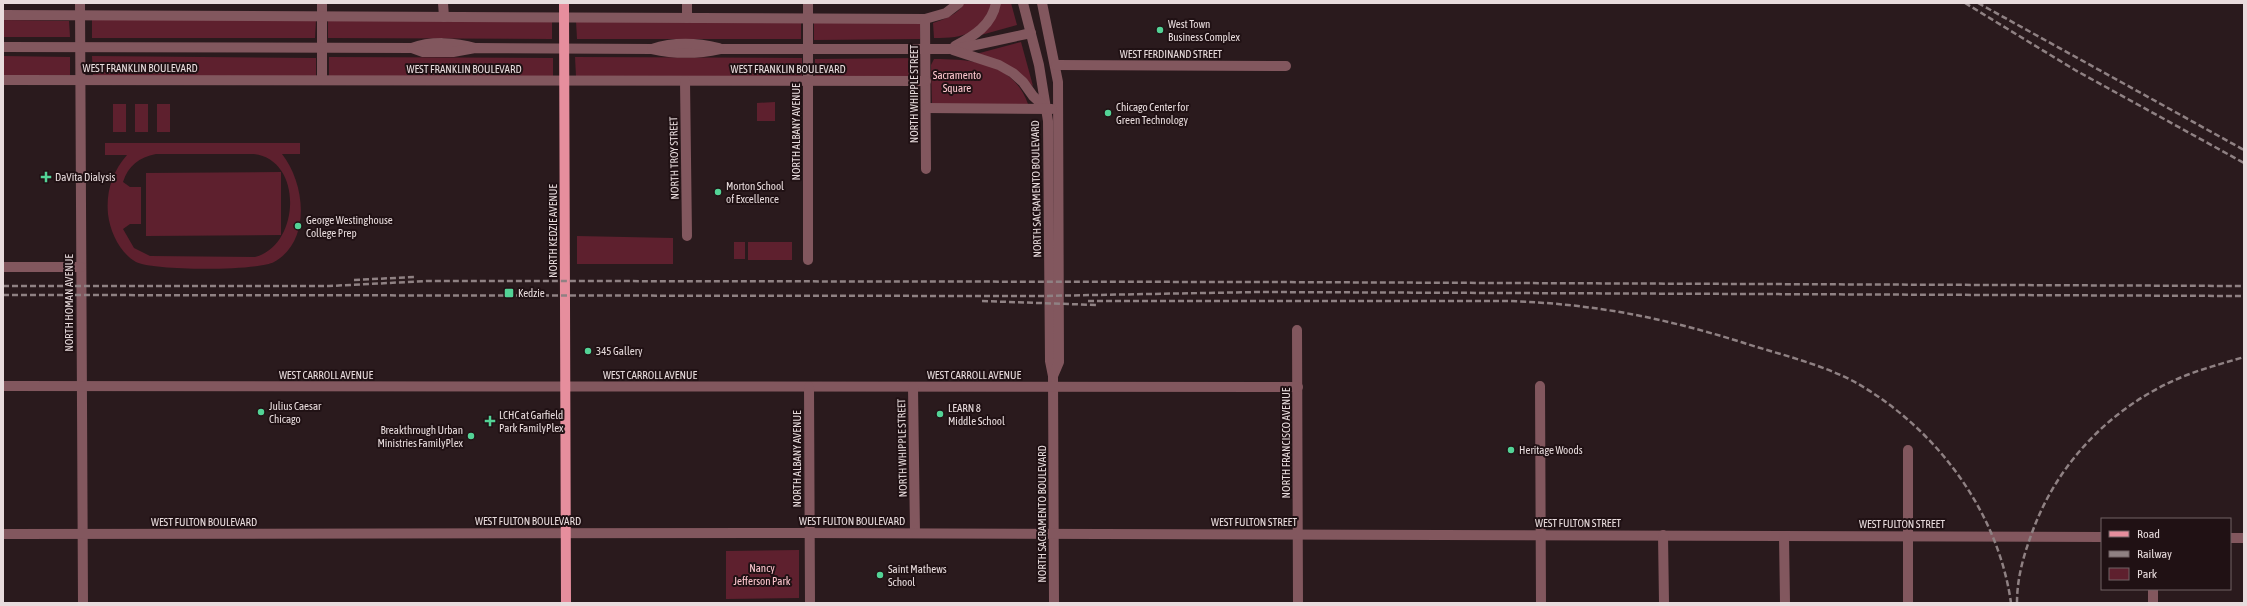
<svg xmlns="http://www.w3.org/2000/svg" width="2247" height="606" viewBox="0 0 2247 606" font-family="'Asap Condensed',sans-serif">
  <rect width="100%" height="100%" fill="#2a1a1d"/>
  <g fill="#5e202e" fill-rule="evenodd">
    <path d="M964 3H992C981 34 965 38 934 38L933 23C944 19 958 15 964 3Z"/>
    <polygon points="1000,3 1011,3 1017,25 981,35"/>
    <polygon points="3,20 69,21 70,37 3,37"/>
    <polygon points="92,20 316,20 315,38 92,38"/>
    <polygon points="328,20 552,21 552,39 328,38"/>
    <polygon points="576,21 801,22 801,39 577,39"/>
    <polygon points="814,22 920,22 920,39 814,40"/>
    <polygon points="1021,42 1033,86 1021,76 976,54"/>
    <polygon points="3,56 70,57 70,75 3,75"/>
    <polygon points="92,56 316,58 316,76 93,76"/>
    <polygon points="329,57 553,58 553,76 329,76"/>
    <polygon points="575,57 802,58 802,76 576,76"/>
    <polygon points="919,58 920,77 815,78 815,59"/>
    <path d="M934 59C972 59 1014 63 1028 104H932L931 65Z"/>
    <polygon points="775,102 775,121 757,121 757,103"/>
    <rect x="113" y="104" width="13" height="28"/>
    <rect x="135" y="104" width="13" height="28"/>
    <rect x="157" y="104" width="13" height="28"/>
    <path d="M105 143H300V154H282C305 183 312 241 274 262 257 271 153 271 136 262 120 253 110 232 108 214 106 192 112 172 127 155H105ZM156 154H254C304 160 300 246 255 257L150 256 134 248 123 229 130 224H141V187H130L123 182C128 166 139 157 156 154Z"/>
    <polygon points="281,172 281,235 146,236 146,173"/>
    <polygon points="577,236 673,238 673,264 577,264"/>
    <rect x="734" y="242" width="11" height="17"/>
    <rect x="748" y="242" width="44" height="18"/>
    <polygon points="799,550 799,598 726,599 726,551"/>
  </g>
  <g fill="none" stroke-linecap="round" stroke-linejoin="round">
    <g stroke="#82575e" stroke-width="10">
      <polyline points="80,3 83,603"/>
      <polyline points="322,3 322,80"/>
      <polyline points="443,3 444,17"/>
      <polyline points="687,3 687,18"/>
      <polyline points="808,3 808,260"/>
      <polyline points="1023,3 1039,65 1048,121 1050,361 1053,376 1054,603"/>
      <polyline points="1042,3 1058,82 1059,362 1053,376"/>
      <polyline points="3,15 925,19 946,13 959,3"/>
      <polyline points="925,19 926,169"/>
      <path d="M955 46C974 36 992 25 996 3"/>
      <path d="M3 47 412 48C430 41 456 42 475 48"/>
      <path d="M412 48 423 52H453L475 48 652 49C674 54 698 54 720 49H950L971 46 1031 33"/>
      <path d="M652 49C673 42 698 43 719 48"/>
      <polyline points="953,50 999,65 1013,73 1023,82 1033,96 1047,109"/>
      <polyline points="1056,65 1286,66"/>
      <polyline points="3,80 926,81"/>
      <polyline points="685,81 687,236"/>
      <polyline points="926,108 1052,109"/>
      <polyline points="3,267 81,267"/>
      <polyline points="1297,330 1298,603"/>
      <polyline points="3,386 1298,387"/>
      <polyline points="1540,386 1541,603"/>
      <polyline points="809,387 810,603"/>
      <polyline points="913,387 915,533"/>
      <polyline points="3,534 801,533 2102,537"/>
      <polyline points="1663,535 1664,603"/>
      <polyline points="1784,536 1785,603"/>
      <polyline points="2230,538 2244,538"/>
      <polyline points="2153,589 2153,603"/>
      <polyline points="1908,603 1908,450"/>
    </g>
    <polyline stroke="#e68e9d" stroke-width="10" points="564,3 566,603"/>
    <g stroke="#8f8183" stroke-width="2.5" stroke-dasharray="6 3" stroke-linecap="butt">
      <polyline points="1965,3 2075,70 2244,163"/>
      <polyline points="1978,3 2244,150"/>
      <polyline points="354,280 414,277"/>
      <polyline points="3,286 329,286 428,281 550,281 1260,282 2244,286"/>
      <polyline points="3,295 1041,296 1258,292 2244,296"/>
      <polyline points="982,301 1096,305"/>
      <path d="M1088 301H1509C1594 304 1660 317 1741 342 1778 354 1818 363 1853 381 1934 426 1998 510 2011 603"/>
      <path d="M2017 603C2017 577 2024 554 2033 530 2058 463 2110 409 2175 380 2197 370 2221 364 2244 357"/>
    </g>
  </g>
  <g fill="#53d396" stroke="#201114" stroke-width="1.5">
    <circle cx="1160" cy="30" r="4"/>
    <circle cx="1108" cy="113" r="4"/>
    <path d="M44 171h4v4h4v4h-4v4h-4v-4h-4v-4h4z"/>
    <circle cx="718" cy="192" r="4"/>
    <circle cx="298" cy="226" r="4"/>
    <rect x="504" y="288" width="10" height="10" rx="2"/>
    <circle cx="588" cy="351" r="4"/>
    <circle cx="261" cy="412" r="4"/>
    <circle cx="940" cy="414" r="4"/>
    <path d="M488 415h4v4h4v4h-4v4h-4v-4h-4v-4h4z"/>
    <circle cx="471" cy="436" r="4"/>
    <circle cx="1511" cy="450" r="4"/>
    <circle cx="880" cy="575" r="4"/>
  </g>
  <g text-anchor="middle" stroke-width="4" stroke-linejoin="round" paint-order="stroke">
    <g font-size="11" fill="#e8dcdd" stroke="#201114" text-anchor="start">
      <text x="1168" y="28">West Town<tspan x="1168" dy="13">Business Complex</tspan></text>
      <text x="1116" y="111">Chicago Center for<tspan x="1116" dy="13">Green Technology</tspan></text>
      <text x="55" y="181">DaVita Dialysis</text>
      <text x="726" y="190">Morton School<tspan x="726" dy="13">of Excellence</tspan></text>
      <text x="306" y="224">George Westinghouse<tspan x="306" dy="13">College Prep</tspan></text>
      <text x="518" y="297">Kedzie</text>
      <text x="596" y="355">345 Gallery</text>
      <text x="269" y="410">Julius Caesar<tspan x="269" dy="13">Chicago</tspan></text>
      <text x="948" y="412">LEARN 8<tspan x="948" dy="13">Middle School</tspan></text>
      <text x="499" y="419">LCHC at Garfield<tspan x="499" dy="13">Park FamilyPlex</tspan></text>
      <text x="463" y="434" text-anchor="end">Breakthrough Urban<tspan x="463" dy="13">Ministries FamilyPlex</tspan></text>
      <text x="1519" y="454">Heritage Woods</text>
      <text x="888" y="573">Saint Mathews<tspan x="888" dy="13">School</tspan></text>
    </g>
    <g font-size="11" fill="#e8dcdd" stroke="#201114">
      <text x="1171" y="58">WEST FERDINAND STREET</text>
      <text x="140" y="72">WEST FRANKLIN BOULEVARD</text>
      <text x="464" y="73">WEST FRANKLIN BOULEVARD</text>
      <text x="788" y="73">WEST FRANKLIN BOULEVARD</text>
      <text transform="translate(914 94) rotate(-90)" y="4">NORTH WHIPPLE STREET</text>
      <text transform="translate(796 132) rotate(-90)" y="4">NORTH ALBANY AVENUE</text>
      <text transform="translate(674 158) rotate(-91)" y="4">NORTH TROY STREET</text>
      <text transform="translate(1036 189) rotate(-91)" y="4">NORTH SACRAMENTO BOULEVARD</text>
      <text transform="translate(553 231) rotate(-90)" y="4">NORTH KEDZIE AVENUE</text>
      <text transform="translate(69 303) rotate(-90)" y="4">NORTH HOMAN AVENUE</text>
      <text x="326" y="379">WEST CARROLL AVENUE</text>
      <text x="650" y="379">WEST CARROLL AVENUE</text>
      <text x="974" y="379">WEST CARROLL AVENUE</text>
      <text transform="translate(1286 443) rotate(-90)" y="4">NORTH FRANCISCO AVENUE</text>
      <text transform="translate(902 448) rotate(-91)" y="4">NORTH WHIPPLE STREET</text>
      <text transform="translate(797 459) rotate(-90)" y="4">NORTH ALBANY AVENUE</text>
      <text transform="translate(1042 514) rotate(-90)" y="4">NORTH SACRAMENTO BOULEVARD</text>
      <text x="528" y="525">WEST FULTON BOULEVARD</text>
      <text x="852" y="525">WEST FULTON BOULEVARD</text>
      <text x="204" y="526">WEST FULTON BOULEVARD</text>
      <text x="1254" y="526">WEST FULTON STREET</text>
      <text x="1578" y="527">WEST FULTON STREET</text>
      <text x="1902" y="528">WEST FULTON STREET</text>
    </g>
    <g font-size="11" fill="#ffc8d0" stroke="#201114">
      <text x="957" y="79">Sacramento<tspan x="957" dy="13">Square</tspan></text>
      <text x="762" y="572">Nancy<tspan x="762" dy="13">Jefferson Park</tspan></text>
    </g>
  </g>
  <rect width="2247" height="606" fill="none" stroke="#e8dcdd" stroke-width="8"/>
  <rect x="2101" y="518" width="130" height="72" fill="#201114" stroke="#706264"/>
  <rect x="2109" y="531" width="20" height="6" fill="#e68e9d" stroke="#706264"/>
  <text x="2137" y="538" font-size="12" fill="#e8dcdd">Road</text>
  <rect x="2109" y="551" width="20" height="6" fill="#8f8183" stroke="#706264"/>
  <text x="2137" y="558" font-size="12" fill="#e8dcdd">Railway</text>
  <rect x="2109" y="568" width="20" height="12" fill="#5e202e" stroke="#706264"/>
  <text x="2137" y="578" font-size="12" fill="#e8dcdd">Park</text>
</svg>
